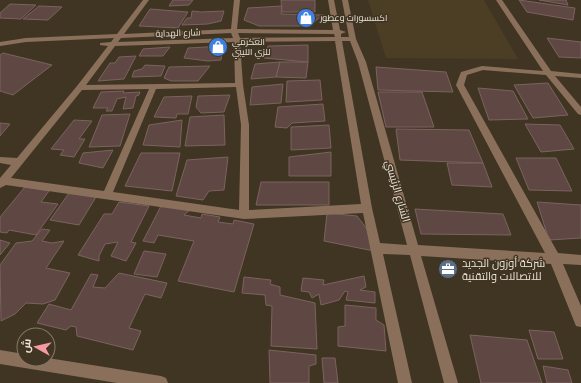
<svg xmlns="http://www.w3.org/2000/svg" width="581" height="383" viewBox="0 0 581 383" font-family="Merriweather,Cairo,serif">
  <rect width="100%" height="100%" fill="#403523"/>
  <polygon fill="#4c3d25" points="368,0 484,0 518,59 386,58"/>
  <g fill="#5f4744" stroke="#7b625e">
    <polygon points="173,0 193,0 189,5 169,6"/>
    <polygon points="281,0 315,0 315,12 282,12"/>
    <polygon points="519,0 575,8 573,20 527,12"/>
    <polygon points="539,0 566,0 568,5"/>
    <polygon points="10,4 36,5 21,19 0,18 0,13"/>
    <polygon points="39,6 62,7 48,20 23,19"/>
    <polygon points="282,6 281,14 323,15 309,26 259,26 244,20 248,8"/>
    <polygon points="150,9 188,12 178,28 139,26"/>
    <polygon points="192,11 201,12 224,11 221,21 208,24 182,25 187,18 191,18"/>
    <polygon points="547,38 581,42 581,58 559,57"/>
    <polygon points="308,45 308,62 264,58 268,46"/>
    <polygon points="223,46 221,60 208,61 184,58 188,48"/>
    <polygon points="170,47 163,56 139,56 143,49"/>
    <polygon points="3,53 52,65 13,95 0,91 0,55"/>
    <polygon points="136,56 124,79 98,81 110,63 115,63 119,57"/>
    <polygon points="280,62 276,77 251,79 255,64"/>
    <polygon points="280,62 308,62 306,78 276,77"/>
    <polygon points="145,65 165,66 161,76 132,77 134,71 142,69"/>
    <polygon points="210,66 198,81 171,81 164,78 169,67"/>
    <polygon points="376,67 446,72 453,92 378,90"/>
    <polygon points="320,80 322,100 286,102 287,81"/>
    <polygon points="548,83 568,115 533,118 514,85"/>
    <polygon points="283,84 281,103 250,105 252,87"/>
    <polygon points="478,88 513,91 528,119 489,120"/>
    <polygon points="124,91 123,93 140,92 139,95 136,96 133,108 123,109 126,97 117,99 112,111 106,111 108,108 93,108 101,92"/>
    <polygon points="378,92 422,92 434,127 386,127"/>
    <polygon points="230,95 224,112 201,113 196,107 198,96"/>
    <polygon points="192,96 188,114 177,114 176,118 154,117 164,97"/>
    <polygon points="323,104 325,121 292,123 287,128 275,127 278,107"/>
    <polygon points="130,114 120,146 89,147 102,115"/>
    <polygon points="224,115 225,145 185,146 190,117"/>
    <polygon points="74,120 92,121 79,139 85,139 74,157 60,155 64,150 51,149"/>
    <polygon points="182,120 180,147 143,145 149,125"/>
    <polygon points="0,123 10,124 0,136"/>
    <polygon points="525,124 560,125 574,149 541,152"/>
    <polygon points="329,125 331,148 291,150 291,127"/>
    <polygon points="396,129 469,130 483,163 400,160"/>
    <polygon points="113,150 103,168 79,163 83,153"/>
    <polygon points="331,152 331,176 289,176 289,157"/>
    <polygon points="141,153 180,153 172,191 125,186"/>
    <polygon points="228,157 224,190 209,191 203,200 176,196 187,160"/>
    <polygon points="516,158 556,158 572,191 529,190"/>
    <polygon points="447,163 483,163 492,187 452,185"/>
    <polygon points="261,182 329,182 329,205 256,205"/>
    <polygon points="25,187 49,191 41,202 58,204 36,235 9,230 7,233 0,232 0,217"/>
    <polygon points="69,193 96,197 79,225 50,220"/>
    <polygon points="119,202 149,206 131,242 136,243 126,261 111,256 118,242 105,244 99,256 99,261 78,255 104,214 112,214"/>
    <polygon points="537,202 581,205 581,238 549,240"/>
    <polygon points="161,206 190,210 184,215 201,218 202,214 220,217 218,222 233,224 234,220 254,224 234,292 178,281 194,241 158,235 154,243 143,241"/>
    <polygon points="415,209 503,214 511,235 421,234"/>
    <polygon points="327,213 357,216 367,229 374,251 324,241"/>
    <polygon points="42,229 50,230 42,241 52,243 64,241 46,268 70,273 55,300 43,304 26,303 15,314 1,321 0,265 16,243 32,241"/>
    <polygon points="0,240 10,243 0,255"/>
    <polygon points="144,251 166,254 157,277 134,274"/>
    <polygon points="119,273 167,283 161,298 145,294 129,328 141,331 133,350 77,336 76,327 71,326 66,330 37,323 49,304 71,310 91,274 98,275 93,287 105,288"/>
    <polygon points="364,276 366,287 360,290 375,292 375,303 346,300 348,292 345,291 339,300 321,305 319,294 312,298 309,292 301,291 303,278 324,280 323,285"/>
    <polygon points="244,277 271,280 270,284 280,287 280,295 315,303 317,349 271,346 272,306 266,305 265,295 242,293"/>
    <polygon points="345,305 376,308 376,320 384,325 386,351 338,346 338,327 345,326"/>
    <polygon points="529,330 554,332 563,359 538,359"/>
    <polygon points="470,335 527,340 542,383 481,383"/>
    <polygon points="269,350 316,355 316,364 309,366 309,383 270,383"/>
    <polygon points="322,358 335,358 338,383 324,383"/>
    <polygon points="543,366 568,370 572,383 547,383"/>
  </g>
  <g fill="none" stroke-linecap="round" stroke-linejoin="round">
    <g fill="#8a705b" fill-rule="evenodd">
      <path d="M143 0H149L124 34 231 29 234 0H240L237 29 333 30 328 0H334L340 30 346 32 341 34V37H349L342 0H348L356 39 366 62 418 245 545 253 456 85 461 72 482 66 543 71 496 0H502L551 71 581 74V78L555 76 581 107V115L578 114 546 75 483 70 467 75 464 85 558 253 581 255V265L563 264 581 306V327L576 326 551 264 421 256 458 383H444L410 255 383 254 412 383H398L363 213 244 219 6 185 0 188V178L11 165 0 163V157L17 158 77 86 108 46 100 45V43L111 42 114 38 26 42 0 46V42L26 38 117 34ZM231 33 233 38 118 42 121 38ZM238 33 334 34 335 37 240 38ZM335 41 361 204 249 210V125L243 85 240 42ZM342 41H350L358 62 407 245 380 243 372 208ZM234 42 235 83 86 85 115 46ZM236 87 241 125 239 210 113 192 156 89ZM149 89 104 191 11 178 82 90Z"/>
      <polygon points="0,350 24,354 24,359 48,358 161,376 166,378 168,383 117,383 0,364"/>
    </g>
  </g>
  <defs>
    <g id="shop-disc" transform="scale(1)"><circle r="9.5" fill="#3f7fe0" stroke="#403523"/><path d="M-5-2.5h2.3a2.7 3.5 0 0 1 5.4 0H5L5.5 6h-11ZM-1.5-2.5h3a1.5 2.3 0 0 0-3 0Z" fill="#fff"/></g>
    <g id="office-disc" transform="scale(1)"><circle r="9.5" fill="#5c6f8a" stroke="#403523"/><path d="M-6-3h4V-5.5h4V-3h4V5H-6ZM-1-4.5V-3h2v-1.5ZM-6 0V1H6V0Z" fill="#fff"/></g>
  </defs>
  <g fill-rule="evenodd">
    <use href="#shop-disc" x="306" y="18"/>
    <use href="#shop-disc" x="218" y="47"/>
    <use href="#office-disc" x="448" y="269"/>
  </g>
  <g text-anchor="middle" stroke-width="3" stroke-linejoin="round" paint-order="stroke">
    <g font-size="9" fill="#eae3d8" stroke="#403523" text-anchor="start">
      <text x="320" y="21">اكسسورات وعطور</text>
      <text x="232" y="45">العكرمي<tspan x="232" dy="10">للزي الليبي</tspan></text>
    </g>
    <g font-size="9" fill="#eae3d8" stroke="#403523">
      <text transform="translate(178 33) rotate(-2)" y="3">شارع الهداية</text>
    </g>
    <g font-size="11" fill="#eae3d8" stroke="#403523">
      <text transform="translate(398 191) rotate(74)" y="4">الشارع الرئيسي</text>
    </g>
    <g font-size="11" fill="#eae3d8" stroke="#403523" text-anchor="start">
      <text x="462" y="267">شركة أوزون الجديد<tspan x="462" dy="13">للاتصالات والتقنية</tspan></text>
    </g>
  </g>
  <g transform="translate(36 347) rotate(278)"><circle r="19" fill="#403523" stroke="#847b6b"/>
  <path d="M0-3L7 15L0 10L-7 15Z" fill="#f49aa3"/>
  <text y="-6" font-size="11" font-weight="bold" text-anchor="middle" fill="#eae3d8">ش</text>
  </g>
</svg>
